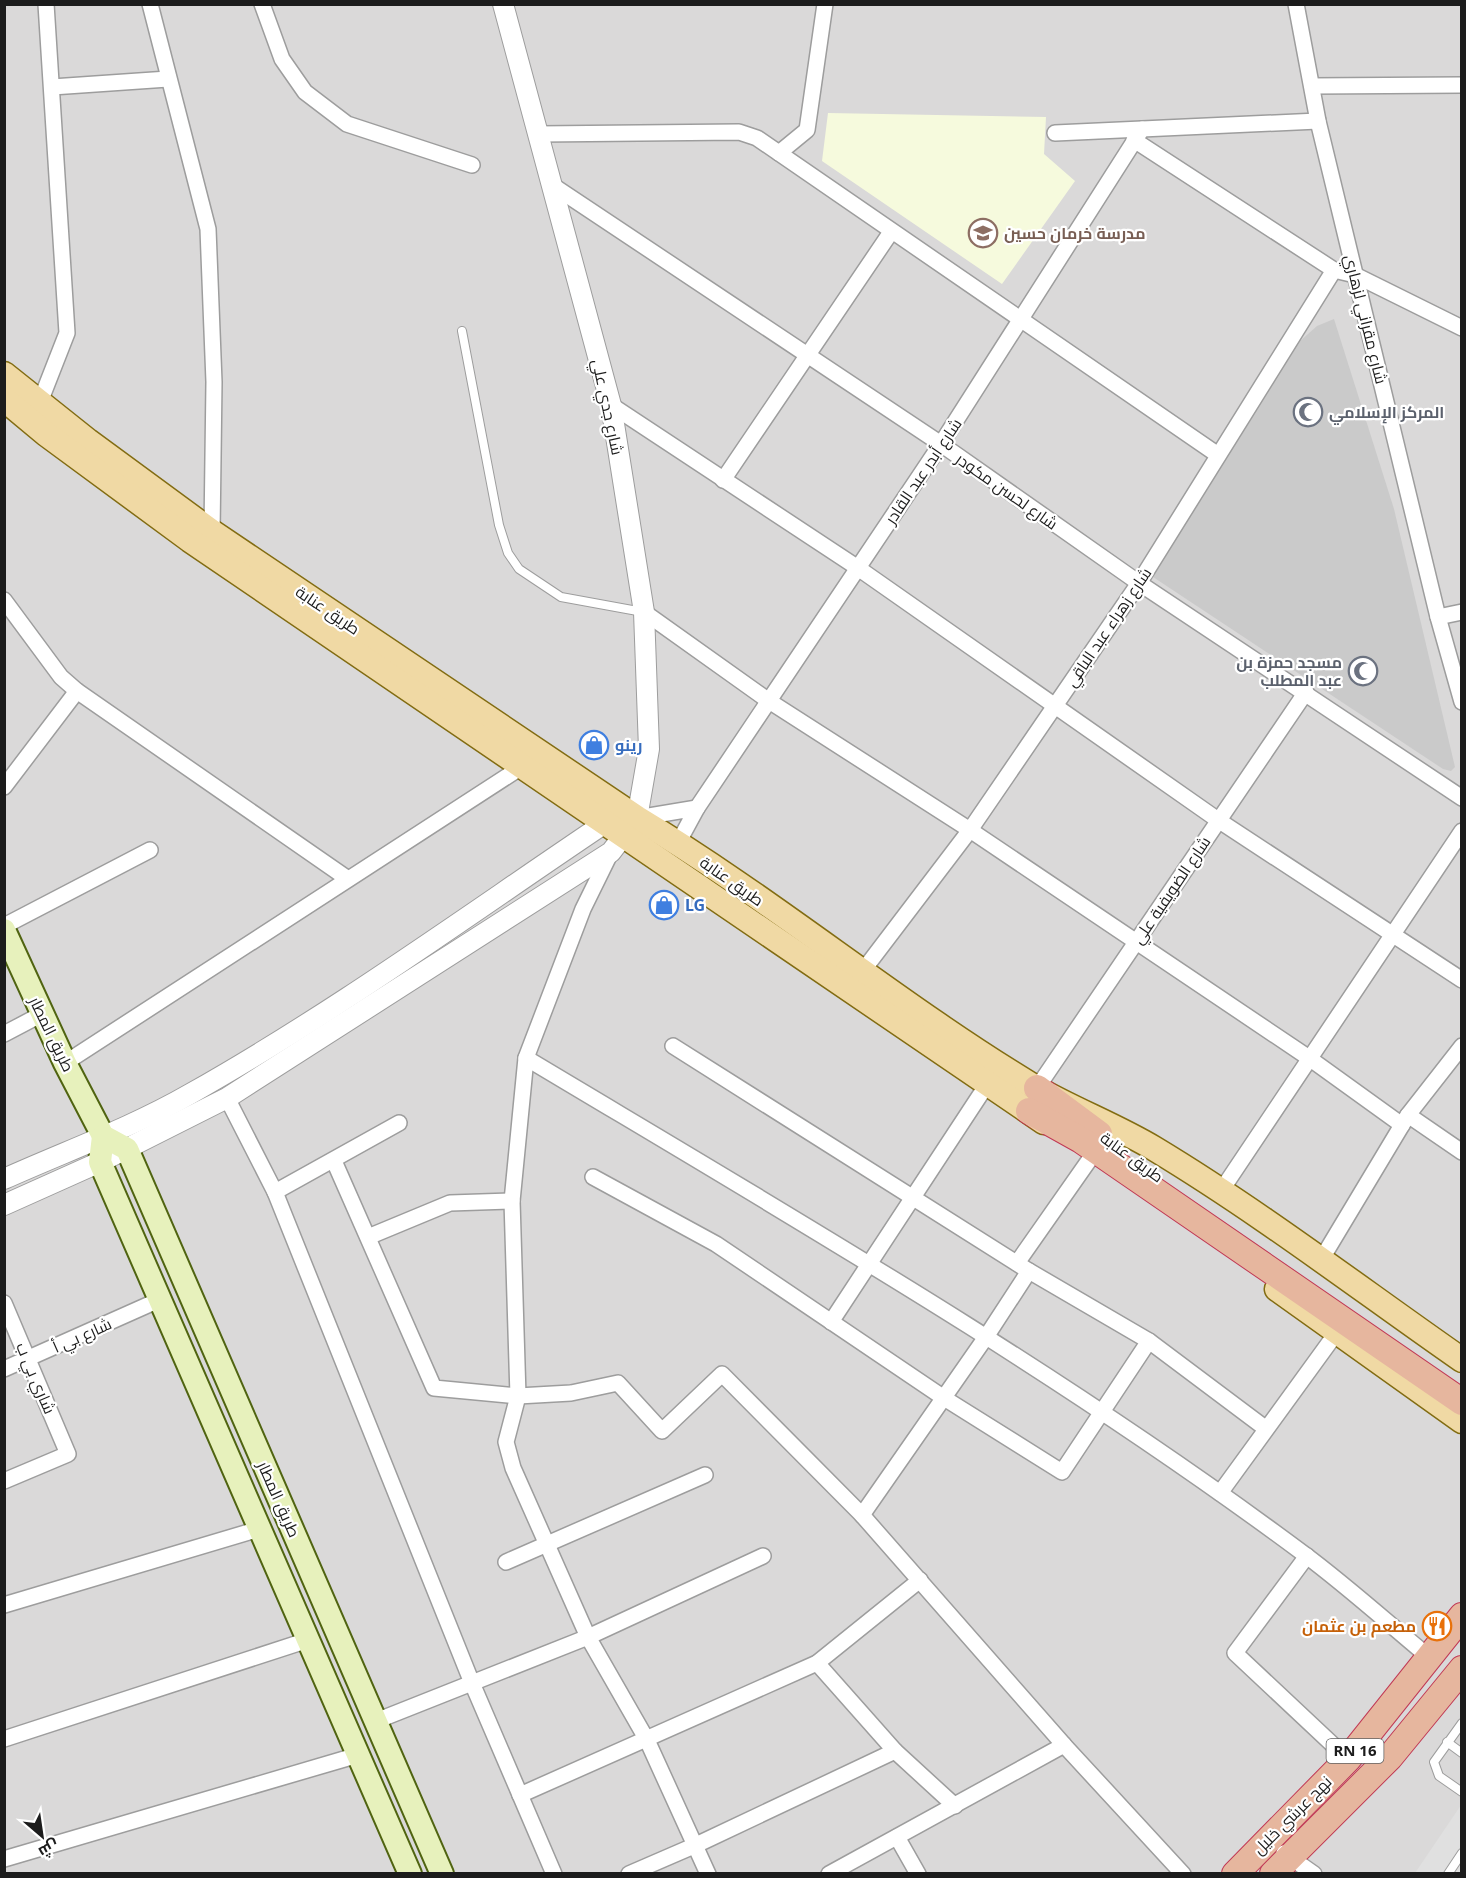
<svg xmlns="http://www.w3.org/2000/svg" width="1466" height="1878" viewBox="0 0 1466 1878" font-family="'Noto Sans',Cairo,sans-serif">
  <rect width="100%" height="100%" fill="#eceae3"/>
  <rect fill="#dad9d9" x="5" y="5" width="1456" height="1868"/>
  <polygon fill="#f6fadd" points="828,113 1046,117 1044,154 1075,181 1002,284 822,161"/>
  <polygon fill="#cacaca" points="1334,319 1394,509 1455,767 1451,771 1443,769 1150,575 1299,342 1317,326"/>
  <polygon fill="#e0e0e0" points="1461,1805 1461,1873 1415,1873"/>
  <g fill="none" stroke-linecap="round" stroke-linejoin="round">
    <g stroke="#9d9d9d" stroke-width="10">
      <g id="service">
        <polyline points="462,331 499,525 508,553 519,569 561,597 643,612"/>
        <polyline points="1462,1723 1434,1762 1439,1776 1462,1792"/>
        <polyline points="1447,1742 1462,1753"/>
        <polyline points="1448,1874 1462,1853"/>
      </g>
    </g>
    <g stroke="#9d9d9d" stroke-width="18">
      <g id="minor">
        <polyline points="150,4 208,229 214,382 212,532"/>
        <polyline points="262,4 282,59 305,92 347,124 472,165"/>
        <polyline points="1296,4 1318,121 1438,617 1462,702"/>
        <polyline points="1312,86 1462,85"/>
        <polyline points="52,87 168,79"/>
        <polyline points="1055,133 1318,121"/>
        <polyline points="539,134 739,132 757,138 1218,455"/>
        <polyline points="1134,140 1334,270 1355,275 1462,328"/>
        <polyline points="779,153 807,130 825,4"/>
        <polyline points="552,185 941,444 1139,583 1462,798"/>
        <polyline points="40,402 67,333 46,4"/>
        <polyline points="611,405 858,568 1218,820 1462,980"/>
        <polyline points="723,480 891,232"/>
        <polyline points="4,600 61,677 77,691 348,879"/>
        <polyline points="644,612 769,701 970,830 1309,1058 1402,1125"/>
        <polyline points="1438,617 1462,612"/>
        <polyline points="4,787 77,691"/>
        <polyline points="697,808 941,444 1142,129"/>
        <polyline points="637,818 697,808 678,843"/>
        <polyline points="611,852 583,909 526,1058 512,1201 518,1396 506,1442 513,1468 588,1637 647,1740 708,1874"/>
        <polyline points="4,926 150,850"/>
        <polyline points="862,972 970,830 1139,583 1334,270"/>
        <polyline points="4,1034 42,1014"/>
        <polyline points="673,1046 1029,1271 1149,1341 1265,1428"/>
        <path d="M526 1058C790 1216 1057 1370 1304 1554 1347 1586 1388 1623 1430 1658"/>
        <polyline points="65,1063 523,766"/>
        <polyline points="1037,1088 1306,692"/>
        <polyline points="227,1098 275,1192 472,1683 554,1874"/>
        <polyline points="1408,1115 1462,1152"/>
        <polyline points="334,1161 434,1388 518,1396 571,1393 618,1383 662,1431 722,1374 862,1515 1064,1745 1183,1874"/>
        <polyline points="593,1177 716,1244 944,1398 1062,1472 1149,1341"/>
        <polyline points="1221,1191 1462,831"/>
        <polyline points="275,1192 399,1123"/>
        <polyline points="368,1237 450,1203 512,1201"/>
        <polyline points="1321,1260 1408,1115 1462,1046"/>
        <polyline points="1017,1263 1092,1156"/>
        <polyline points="4,1303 68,1454 4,1481"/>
        <polyline points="831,1322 988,1083"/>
        <polyline points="4,1369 159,1300"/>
        <polyline points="1220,1493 1337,1332"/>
        <polyline points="862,1515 986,1337 1029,1271"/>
        <polyline points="1307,1556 1235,1653 1348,1759"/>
        <polyline points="506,1562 705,1475"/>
        <polyline points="4,1605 259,1529"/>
        <polyline points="817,1663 895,1751 955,1806"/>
        <polyline points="376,1721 588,1637 763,1556"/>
        <polyline points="4,1739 308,1640"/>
        <polyline points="520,1795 817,1663 920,1580"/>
        <polyline points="897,1837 918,1874"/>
        <polyline points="1284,1853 1314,1874"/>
        <polyline points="4,1859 358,1755"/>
        <polyline points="629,1874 696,1845 895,1751"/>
        <polyline points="829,1874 1064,1745"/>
      </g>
    </g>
    <g stroke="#9d9d9d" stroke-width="22">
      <g id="tertiary">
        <path d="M4 1179C66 1151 131 1128 190 1094 334 1013 468 915 605 823L616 821"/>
        <polyline points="4,1205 100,1162 227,1098 611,852 637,818 649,749 644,612 611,405 503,4"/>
      </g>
    </g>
    <g stroke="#506411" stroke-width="26">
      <g id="secondary">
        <polyline points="4,930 65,1063 103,1136"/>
        <polyline points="410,1874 100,1162 103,1136 127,1149 442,1874"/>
      </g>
    </g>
    <g stroke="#826c12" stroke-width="27">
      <g id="primary">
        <path d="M4 374 88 441 212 532 637 818C775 901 898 1005 1036 1088 1074 1110 1117 1126 1155 1149 1261 1213 1360 1289 1462 1360"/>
        <polyline points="4,399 46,434 190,540 1044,1122"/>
        <polyline points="1277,1289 1462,1421"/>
      </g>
    </g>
    <g stroke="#c13955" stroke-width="28">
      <g id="trunk">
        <polyline points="1037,1088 1099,1134"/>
        <polyline points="1029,1111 1081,1140 1462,1402"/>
        <polyline points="1235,1874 1348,1759 1462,1616"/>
        <polyline points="1273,1874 1390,1757 1462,1669"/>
      </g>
    </g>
    <use href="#service" stroke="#fff" stroke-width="8"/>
    <use href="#minor" stroke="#fff" stroke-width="15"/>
    <use href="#tertiary" stroke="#fff" stroke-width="20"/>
    <use href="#secondary" stroke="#e7f1bc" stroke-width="22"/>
    <use href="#primary" stroke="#f0d9a4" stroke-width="24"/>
    <use href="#trunk" stroke="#e6b69e" stroke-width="26"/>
  </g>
  <defs>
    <g id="school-ring" transform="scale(1.5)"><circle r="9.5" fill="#fff" stroke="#8d6e63" stroke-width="1.5"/><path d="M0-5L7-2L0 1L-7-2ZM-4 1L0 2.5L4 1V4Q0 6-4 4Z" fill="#8d6e63"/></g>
    <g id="mosque-ring" transform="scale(1.5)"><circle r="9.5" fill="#fff" stroke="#6b7280" stroke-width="1.5"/><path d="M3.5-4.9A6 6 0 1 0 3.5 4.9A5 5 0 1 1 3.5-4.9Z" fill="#6b7280"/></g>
    <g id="shop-ring" transform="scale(1.5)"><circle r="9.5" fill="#fff" stroke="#3f7fe0" stroke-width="1.5"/><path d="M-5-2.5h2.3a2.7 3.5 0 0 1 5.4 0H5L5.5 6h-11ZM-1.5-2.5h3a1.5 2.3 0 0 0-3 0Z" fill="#3f7fe0"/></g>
    <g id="restaurant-ring" transform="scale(1.5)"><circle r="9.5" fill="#fff" stroke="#e8710a" stroke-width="1.5"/><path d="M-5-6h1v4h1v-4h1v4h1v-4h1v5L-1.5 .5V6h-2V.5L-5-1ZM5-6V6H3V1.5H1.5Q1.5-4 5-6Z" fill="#e8710a"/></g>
  </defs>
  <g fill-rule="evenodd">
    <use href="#school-ring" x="983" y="233"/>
    <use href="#mosque-ring" x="1308" y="412"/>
    <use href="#mosque-ring" x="1363" y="671"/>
    <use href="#shop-ring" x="594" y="745"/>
    <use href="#shop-ring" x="664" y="905"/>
    <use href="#restaurant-ring" x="1437" y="1626"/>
  </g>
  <g text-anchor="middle" stroke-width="4.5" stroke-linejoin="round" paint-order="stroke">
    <rect fill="#fff" stroke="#606060" stroke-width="1.5" x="1326.5" y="1739" width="57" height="24" rx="4.5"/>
    <g font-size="15" font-weight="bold" fill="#1c1c1c">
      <text x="1355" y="1756">RN 16</text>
    </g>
    <g font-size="16" font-weight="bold" fill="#785e54" stroke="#fff" text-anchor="start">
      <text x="1004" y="239">مدرسة خرمان حسين</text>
    </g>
    <g font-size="16" fill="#1c1c1c" stroke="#fff">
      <text transform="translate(1366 319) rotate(76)" y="6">شارع مقراني لزهاري</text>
      <text transform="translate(608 407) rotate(78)" y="6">شارع جدي علي</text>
      <text transform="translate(923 471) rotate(-56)" y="6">شارع أبدر عبد القادر</text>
      <text transform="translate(1007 491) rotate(35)" y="6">شارع لحسن مكودر</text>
      <text transform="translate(328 610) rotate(34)" y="6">طريق عنابة</text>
      <text transform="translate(1108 627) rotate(-56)" y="6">شارع زهراء عبد الباقي</text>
      <text transform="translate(732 881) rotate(35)" y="6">طريق عنابة</text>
      <text transform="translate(1171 890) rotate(-56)" y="6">شارع الضويفية علي</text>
      <text transform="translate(52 1034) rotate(64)" y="6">طريق المطار</text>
      <text transform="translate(1132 1157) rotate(36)" y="6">طريق عنابة</text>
      <text transform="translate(82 1335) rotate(-24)" y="6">شارع بي أ</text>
      <text transform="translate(36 1378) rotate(67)" y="6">شاري بي ب</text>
      <text transform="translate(279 1499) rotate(66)" y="6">طريق المطار</text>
      <text transform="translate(1292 1815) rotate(-45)" y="6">نهج عرشي خليل</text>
    </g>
    <g font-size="16" font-weight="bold" fill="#5b616d" stroke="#fff" text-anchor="start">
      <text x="1329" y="418">المركز الإسلامي</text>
      <text x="1342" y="668" text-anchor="end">مسجد حمزة بن<tspan x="1342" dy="18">عبد المطلب</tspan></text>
    </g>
    <g font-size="16" font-weight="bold" fill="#366cbe" stroke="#fff" text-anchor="start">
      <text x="615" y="751">رينو</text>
      <text x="685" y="911">LG</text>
    </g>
    <g font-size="16" font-weight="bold" fill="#c56008" stroke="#fff" text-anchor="end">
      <text x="1416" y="1632">مطعم بن عثمان</text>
    </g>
  </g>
  <rect width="1466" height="1878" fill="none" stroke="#1c1c1c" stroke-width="12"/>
  <g transform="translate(42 1836) rotate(151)" stroke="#ffffff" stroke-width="4.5" paint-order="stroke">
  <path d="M0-4.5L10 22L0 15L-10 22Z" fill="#1c1c1c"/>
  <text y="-9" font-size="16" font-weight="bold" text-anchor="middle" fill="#1c1c1c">ش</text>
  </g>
</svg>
